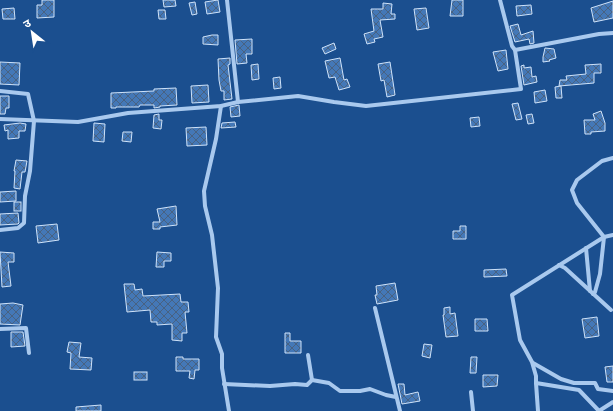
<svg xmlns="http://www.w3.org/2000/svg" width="613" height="411" viewBox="0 0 613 411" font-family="Signika,'Noto Sans Devanagari',sans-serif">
  <defs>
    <pattern id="building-cross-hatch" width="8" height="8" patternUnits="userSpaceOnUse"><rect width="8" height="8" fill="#4478b7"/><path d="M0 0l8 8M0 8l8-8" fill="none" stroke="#486282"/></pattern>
  </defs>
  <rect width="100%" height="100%" fill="#1b4f8f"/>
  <g fill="url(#building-cross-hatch)" stroke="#cfe3fa">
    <polygon points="42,0 54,0 54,17 37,18 37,5 42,5"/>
    <polygon points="163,0 175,0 176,6 164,7"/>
    <polygon points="218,0 220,12 207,14 205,2"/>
    <polygon points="452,0 463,0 463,16 450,16"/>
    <polygon points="613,1 613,18 594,22 591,8"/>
    <polygon points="195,2 197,14 192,15 189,3"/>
    <polygon points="383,3 392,4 391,14 395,14 395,19 380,20 383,37 374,39 375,42 367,44 364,34 374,31 371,9 383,9"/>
    <polygon points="531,5 532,14 517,16 516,6"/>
    <polygon points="14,8 15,19 3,19 2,9"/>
    <polygon points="426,8 429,28 417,30 414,9"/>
    <polygon points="158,10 165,10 166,19 159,19"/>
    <polygon points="518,24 521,35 533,31 534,43 530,44 529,39 515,42 510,26"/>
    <polygon points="212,35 218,35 218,45 203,44 203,37"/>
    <polygon points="252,39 252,54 246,54 247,63 237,64 235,40"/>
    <polygon points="334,43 336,49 325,54 322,48"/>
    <polygon points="545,48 554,49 556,58 549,60 550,61 543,62 543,57"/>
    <polygon points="506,50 508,69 498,71 493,52"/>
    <polygon points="230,58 230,64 228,65 232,99 224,100 224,91 221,91 219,80 218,59"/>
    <polygon points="340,58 344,80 347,79 350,87 339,90 335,77 329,78 325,61"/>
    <polygon points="0,62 20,63 19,85 0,84"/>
    <polygon points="390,62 395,95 387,97 384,80 381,81 378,64"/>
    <polygon points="258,64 259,79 252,80 251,65"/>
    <polygon points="601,64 601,73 594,73 594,83 559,86 560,80 567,80 566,76 586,74 585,65"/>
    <polygon points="524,65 524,68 531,67 532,77 536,76 537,82 524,85 521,66"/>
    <polygon points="280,77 281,88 274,89 273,78"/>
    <polygon points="208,85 209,102 192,103 191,86"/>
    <polygon points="561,86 562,98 556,98 555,87"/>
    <polygon points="176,88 177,105 160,106 160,107 154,108 154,105 140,105 139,107 116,107 116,108 111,108 111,93 154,91 154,89"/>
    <polygon points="545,90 547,101 535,103 534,92"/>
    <polygon points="0,96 9,96 9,108 6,108 5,114 0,114"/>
    <polygon points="518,103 522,119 516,120 512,104"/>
    <polygon points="239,105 240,116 231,117 230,107"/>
    <polygon points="601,111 605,123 605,131 591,132 591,134 585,134 584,120 595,120 593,114"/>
    <polygon points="159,114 159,120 162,120 161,129 153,128 154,115"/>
    <polygon points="532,114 534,123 528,124 526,115"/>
    <polygon points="479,117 480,126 471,127 470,118"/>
    <polygon points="235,122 236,127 221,128 222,123"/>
    <polygon points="20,123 26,124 25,131 19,131 19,138 8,139 8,130 5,131 4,125"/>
    <polygon points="94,123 105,124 104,142 93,141"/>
    <polygon points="206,127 207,145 187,146 186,128"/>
    <polygon points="123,132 132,132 131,142 122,141"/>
    <polygon points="16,160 27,161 25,172 22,172 20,189 14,188 15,171 14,171"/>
    <polygon points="16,191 16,201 0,202 0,192"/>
    <rect x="14" y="202" width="7" height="9"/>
    <polygon points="176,206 177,225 160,227 160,229 153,229 153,222 160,222 157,209"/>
    <polygon points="18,213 19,223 18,224 0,225 0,214"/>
    <polygon points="57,224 59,240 38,243 36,226"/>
    <polygon points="460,226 466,226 466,239 453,239 453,231 460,231"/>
    <polygon points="0,252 14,253 14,262 8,262 11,286 2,287"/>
    <polygon points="157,252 171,253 171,261 164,261 164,267 156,267"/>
    <polygon points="506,269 507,276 484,277 484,270"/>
    <polygon points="395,283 398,300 377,304 375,295 377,295 376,286"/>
    <polygon points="124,284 134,284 135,290 142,289 143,296 180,294 181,302 188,302 189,312 185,312 187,333 182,333 182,341 172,340 172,324 157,325 157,322 151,322 150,310 127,312"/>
    <polygon points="13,303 23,305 20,325 0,324 0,304"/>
    <polygon points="450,307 450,314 455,313 458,336 446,337 443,315 444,315 444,308"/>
    <polygon points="597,317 599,336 585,338 582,319"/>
    <polygon points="475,319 487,319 488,331 475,331"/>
    <polygon points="11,332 23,332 25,346 11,347"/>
    <polygon points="285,333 290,333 290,341 301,341 301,353 285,353"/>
    <polygon points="69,342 81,343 79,357 92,358 91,370 70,369 71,353 67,352"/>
    <polygon points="424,344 432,345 430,358 422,356"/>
    <polygon points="176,357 183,357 183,359 199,359 199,370 195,370 194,379 189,378 190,371 176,371"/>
    <polygon points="471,357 477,357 476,373 470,373"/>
    <polygon points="613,366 613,382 607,382 605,367"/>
    <rect x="134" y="372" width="13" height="8"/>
    <polygon points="483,375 498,375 497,386 483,387"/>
    <polygon points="398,384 404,384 405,395 418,392 420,401 402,404"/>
    <polygon points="101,405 101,411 76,411 76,407"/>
  </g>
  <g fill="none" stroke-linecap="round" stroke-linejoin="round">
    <g stroke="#a9c9ee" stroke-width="4">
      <polyline points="227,0 238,102"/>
      <polyline points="515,50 599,34 613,33"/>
      <polyline points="0,91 28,94 34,121 30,171 25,196 24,223 18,228 0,230"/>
      <polyline points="221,106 216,139 204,191 205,206 212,235 218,288 216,337 222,354 222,368 229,411"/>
      <polyline points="0,119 78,122 128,113 221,106 238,102 298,96 334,102 366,106 521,89 515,50 512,46 500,0"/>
      <polyline points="586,248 590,291"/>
      <polyline points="559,265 565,268 611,310"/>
      <polyline points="593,294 595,292 600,274 604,237 577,203 572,190 577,180 602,161 613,158"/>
      <polyline points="375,308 400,411"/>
      <polyline points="0,329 26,328 29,353"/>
      <polyline points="308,355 312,380"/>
      <polyline points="533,363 561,379 574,383 595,383 598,389 613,391"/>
      <polyline points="536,383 579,390 599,411 613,402"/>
      <polyline points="224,384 270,386 295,384 307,385 312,380 329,383 340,391 360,391 370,389 386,395 396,397"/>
      <polyline points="471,392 473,411"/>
      <polyline points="538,411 536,383 536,376 532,362 520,340 512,295 604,237 613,235"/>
    </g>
  </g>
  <g transform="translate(32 32) rotate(330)" stroke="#1b4f8f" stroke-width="3" paint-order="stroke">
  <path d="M0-3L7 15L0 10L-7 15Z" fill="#ffffff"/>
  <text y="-6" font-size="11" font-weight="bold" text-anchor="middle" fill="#ffffff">उ</text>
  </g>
</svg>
